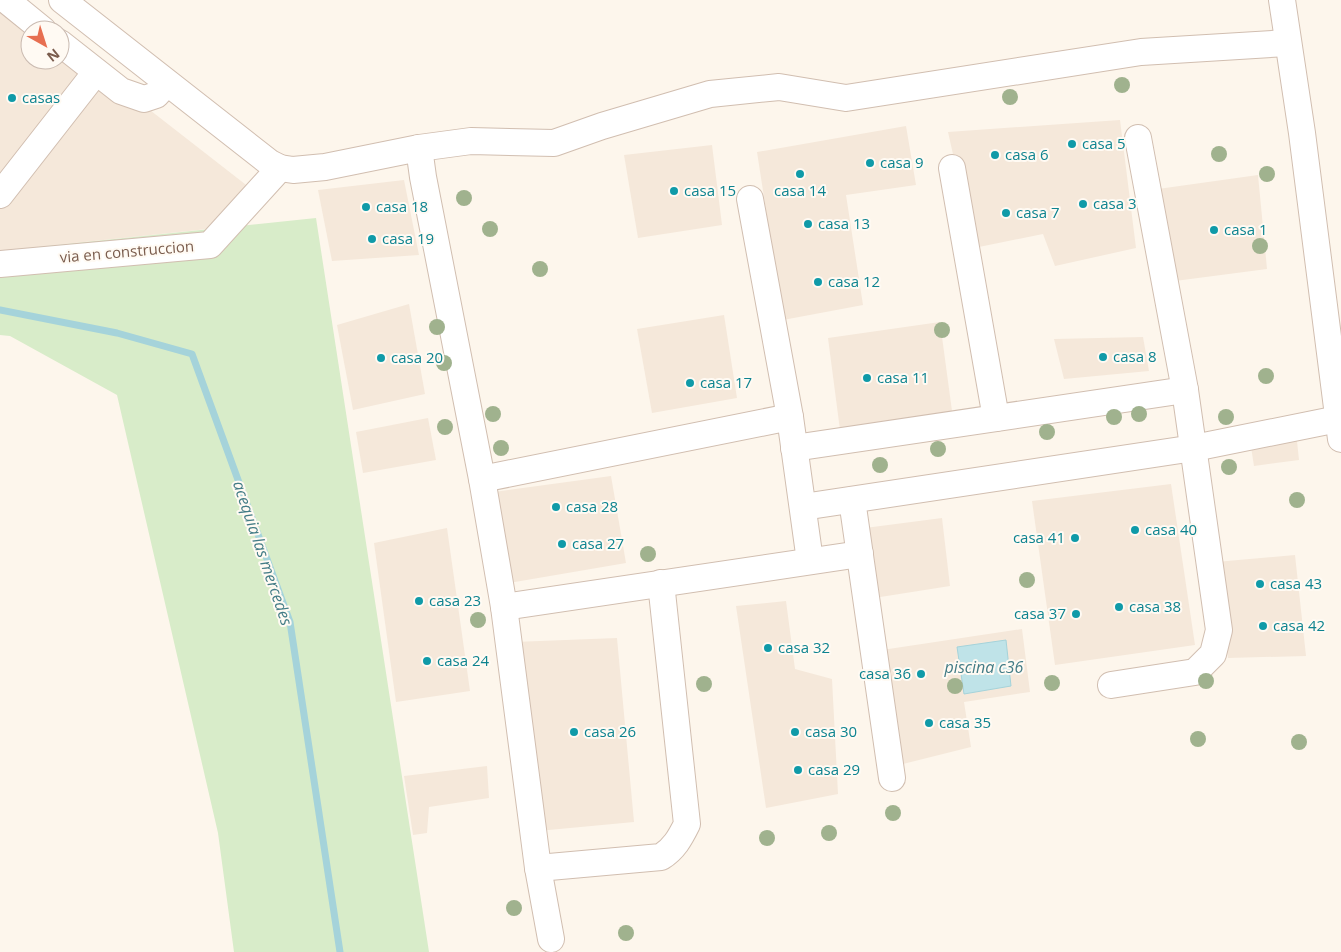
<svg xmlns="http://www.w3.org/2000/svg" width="1341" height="952" viewBox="0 0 1341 952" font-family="'Open Sans',sans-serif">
  <rect width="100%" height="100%" fill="#fdf6ec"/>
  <g fill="#f5e8da">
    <polygon points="0,0 30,30 30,60 60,60 60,40 250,188 226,227 0,251"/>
    <polygon points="1120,120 1136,248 1055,266 1043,234 974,248 948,132"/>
    <polygon points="906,126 916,185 846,195 863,305 783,320 757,152"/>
    <polygon points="712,145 722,225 638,238 624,155"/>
    <polygon points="1258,175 1267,269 1175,281 1158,189"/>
    <polygon points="404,180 419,255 332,261 318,190"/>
    <polygon points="409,304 425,394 353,410 337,325"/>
    <polygon points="724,315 737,398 652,413 637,329"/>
    <polygon points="940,322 952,411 840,430 828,338"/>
    <polygon points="1143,337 1149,371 1064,379 1054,339"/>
    <polygon points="428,418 436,460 363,473 356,432"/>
    <polygon points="1297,441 1299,460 1254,466 1251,447"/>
    <polygon points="611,476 626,563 509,583 494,492"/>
    <polygon points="1171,484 1195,645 1055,665 1032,501"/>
    <polygon points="942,518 950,586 874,598 865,528"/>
    <polygon points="447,528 470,691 396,702 374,543"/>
    <polygon points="1295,555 1306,656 1228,658 1216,562"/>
    <polygon points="786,601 795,669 832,679 838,794 766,808 736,606"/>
    <polygon points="1022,629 1030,692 964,702 971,747 899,765 882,650"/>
    <polygon points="617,638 634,822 538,831 514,642"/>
    <polygon points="487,766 489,798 429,807 427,833 413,835 404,776"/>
  </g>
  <polygon fill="#d8ecc9" points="316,218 429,952 234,952 218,833 117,395 10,336 0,335 0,251"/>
  <polygon fill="#bfe3e8" stroke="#a5d3da" points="1006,640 1011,686 964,694 957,647"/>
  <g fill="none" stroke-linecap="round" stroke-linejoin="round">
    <polyline stroke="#a5d3da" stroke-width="7" points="0,310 117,333 192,354 290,622 340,952"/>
    <g stroke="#d1beb0" stroke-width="28">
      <g id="minor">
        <polyline points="6,0 43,30"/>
        <polyline points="62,0 270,163 280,168 293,170 325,167 419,148 471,141 554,143 602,126 710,94 779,87 846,98 1141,52 1287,43"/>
        <polyline points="1282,0 1302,133 1341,439"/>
        <polyline points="60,43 121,91 144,99 156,95 167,83"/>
        <polyline points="419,148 423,177 482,479 504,607 538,868 551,939"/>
        <polyline points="952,168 996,418"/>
        <polyline points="0,195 96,72"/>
        <polyline points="750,199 790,417 810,561"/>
        <polyline points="0,264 210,245 280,168"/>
        <polyline points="794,448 1185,390"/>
        <polyline points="482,479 790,417"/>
        <polyline points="852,500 892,778"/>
        <polyline points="803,507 1194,448 1338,419"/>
        <polyline points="504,607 860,554"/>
        <polyline points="1111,685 1195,672 1213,654 1219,630 1185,390 1138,138"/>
        <path d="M538 868 661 857C674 849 680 838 687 824L661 583"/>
      </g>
    </g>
    <use href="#minor" stroke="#fff" stroke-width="26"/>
  </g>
  <g fill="#a0b28e">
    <circle cx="1122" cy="85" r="8"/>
    <circle cx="1010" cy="97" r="8"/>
    <circle cx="1219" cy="154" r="8"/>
    <circle cx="1267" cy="174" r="8"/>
    <circle cx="464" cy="198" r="8"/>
    <circle cx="490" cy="229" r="8"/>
    <circle cx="1260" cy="246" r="8"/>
    <circle cx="540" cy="269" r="8"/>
    <circle cx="437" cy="327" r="8"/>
    <circle cx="942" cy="330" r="8"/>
    <circle cx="444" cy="363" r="8"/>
    <circle cx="1266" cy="376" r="8"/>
    <circle cx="493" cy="414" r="8"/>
    <circle cx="1139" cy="414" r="8"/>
    <circle cx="1114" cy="417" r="8"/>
    <circle cx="1226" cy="417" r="8"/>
    <circle cx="445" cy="427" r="8"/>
    <circle cx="1047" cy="432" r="8"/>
    <circle cx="501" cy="448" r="8"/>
    <circle cx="938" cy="449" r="8"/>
    <circle cx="880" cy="465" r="8"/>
    <circle cx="1229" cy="467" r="8"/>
    <circle cx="1297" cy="500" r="8"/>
    <circle cx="648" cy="554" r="8"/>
    <circle cx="1027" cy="580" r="8"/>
    <circle cx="478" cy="620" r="8"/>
    <circle cx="1206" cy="681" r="8"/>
    <circle cx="1052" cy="683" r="8"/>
    <circle cx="704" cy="684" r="8"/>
    <circle cx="955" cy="686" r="8"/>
    <circle cx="1198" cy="739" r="8"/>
    <circle cx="1299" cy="742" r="8"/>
    <circle cx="893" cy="813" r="8"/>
    <circle cx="829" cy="833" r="8"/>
    <circle cx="767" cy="838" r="8"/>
    <circle cx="514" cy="908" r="8"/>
    <circle cx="626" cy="933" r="8"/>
  </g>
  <g fill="#0f9aa8" stroke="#fffaf3" stroke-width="2">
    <circle cx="12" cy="98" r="5"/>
    <circle cx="1072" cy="144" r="5"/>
    <circle cx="995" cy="155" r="5"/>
    <circle cx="870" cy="163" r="5"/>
    <circle cx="800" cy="174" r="5"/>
    <circle cx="674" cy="191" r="5"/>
    <circle cx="1083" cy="204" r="5"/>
    <circle cx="366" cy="207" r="5"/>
    <circle cx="1006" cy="213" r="5"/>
    <circle cx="808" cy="224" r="5"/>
    <circle cx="1214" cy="230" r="5"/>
    <circle cx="372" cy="239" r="5"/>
    <circle cx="818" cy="282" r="5"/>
    <circle cx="1103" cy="357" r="5"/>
    <circle cx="381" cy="358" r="5"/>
    <circle cx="867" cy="378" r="5"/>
    <circle cx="690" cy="383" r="5"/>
    <circle cx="556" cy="507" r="5"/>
    <circle cx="1135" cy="530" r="5"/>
    <circle cx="1075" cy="538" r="5"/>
    <circle cx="562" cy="544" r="5"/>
    <circle cx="1260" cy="584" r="5"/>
    <circle cx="419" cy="601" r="5"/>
    <circle cx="1119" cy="607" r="5"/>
    <circle cx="1076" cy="614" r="5"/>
    <circle cx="1263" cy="626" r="5"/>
    <circle cx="768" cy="648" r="5"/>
    <circle cx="427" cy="661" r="5"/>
    <circle cx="921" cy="674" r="5"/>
    <circle cx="929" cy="723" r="5"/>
    <circle cx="574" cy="732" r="5"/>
    <circle cx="795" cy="732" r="5"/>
    <circle cx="798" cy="770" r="5"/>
  </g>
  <g text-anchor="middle" stroke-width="4" stroke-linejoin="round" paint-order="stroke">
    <g font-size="15" fill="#0d838f" stroke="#fffaf3" text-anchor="start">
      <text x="22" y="103">casas</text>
      <text x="1082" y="149">casa 5</text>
      <text x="1005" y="160">casa 6</text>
      <text x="880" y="168">casa 9</text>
      <text x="684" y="196">casa 15</text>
      <text x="800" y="196" text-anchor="middle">casa 14</text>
      <text x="1093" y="209">casa 3</text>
      <text x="376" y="212">casa 18</text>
      <text x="1016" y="218">casa 7</text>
      <text x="818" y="229">casa 13</text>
      <text x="1224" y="235">casa 1</text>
      <text x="382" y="244">casa 19</text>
      <text x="828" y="287">casa 12</text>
      <text x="1113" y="362">casa 8</text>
      <text x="391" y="363">casa 20</text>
      <text x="877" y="383">casa 11</text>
      <text x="700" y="388">casa 17</text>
      <text x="566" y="512">casa 28</text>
      <text x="1145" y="535">casa 40</text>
      <text x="1065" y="543" text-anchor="end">casa 41</text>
      <text x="572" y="549">casa 27</text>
      <text x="1270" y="589">casa 43</text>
      <text x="429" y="606">casa 23</text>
      <text x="1129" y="612">casa 38</text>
      <text x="1066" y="619" text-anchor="end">casa 37</text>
      <text x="1273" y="631">casa 42</text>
      <text x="778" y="653">casa 32</text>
      <text x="437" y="666">casa 24</text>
      <text x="911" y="679" text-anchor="end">casa 36</text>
      <text x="939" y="728">casa 35</text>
      <text x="584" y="737">casa 26</text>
      <text x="805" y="737">casa 30</text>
      <text x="808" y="775">casa 29</text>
    </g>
    <g font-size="15" fill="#7a5c4d" stroke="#fffaf3">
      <text transform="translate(127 252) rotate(-5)" y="5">via en construccion</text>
    </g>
    <g font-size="16" font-style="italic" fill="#437c86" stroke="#fffaf3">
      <text transform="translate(263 553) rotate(71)" y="6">acequia las mercedes</text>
      <text x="984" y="673">piscina c36</text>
    </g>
  </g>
  <g transform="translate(45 45) rotate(141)"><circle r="24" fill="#fffaf3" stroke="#cabbb1"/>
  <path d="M0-4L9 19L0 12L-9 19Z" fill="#e76f51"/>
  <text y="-8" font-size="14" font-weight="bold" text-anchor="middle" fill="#7a5c4d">N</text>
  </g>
</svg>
